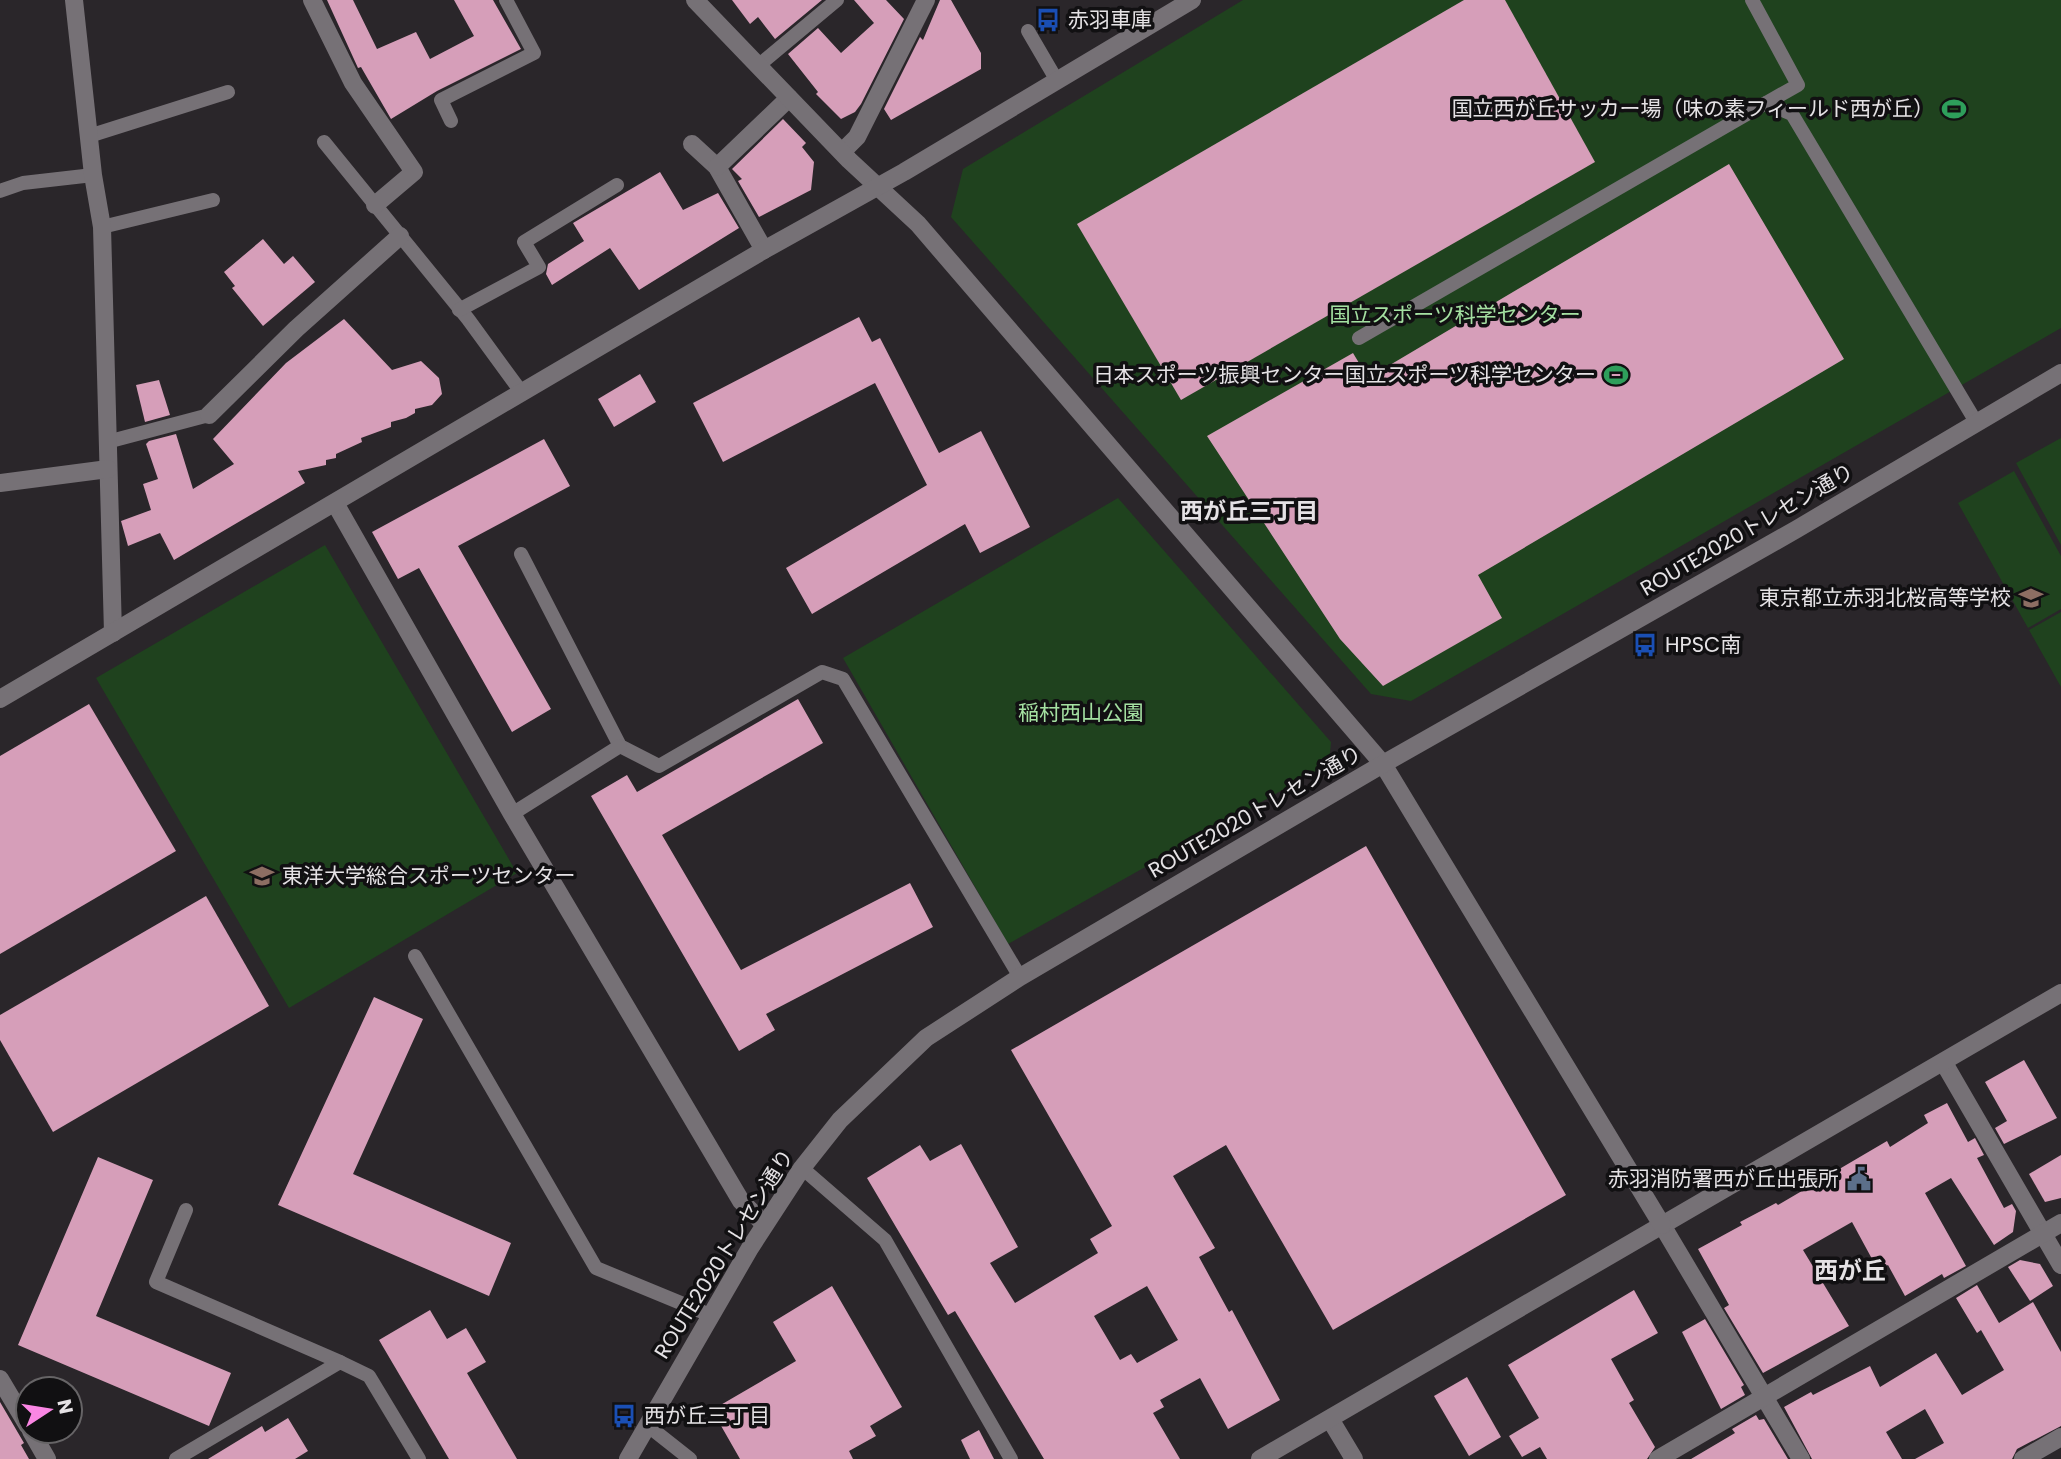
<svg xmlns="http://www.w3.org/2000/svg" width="2061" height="1459" viewBox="0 0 2061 1459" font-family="Poppins,'Noto Sans JP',sans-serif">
  <rect width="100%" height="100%" fill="#2a262a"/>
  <g fill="#1f421e">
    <polygon points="1243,0 2061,0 2061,328 1411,701 1371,694 951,217 963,169"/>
    <polygon points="2061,438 2061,545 2016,463"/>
    <polygon points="2014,471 2061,556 2061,609 2028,628 1958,503"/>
    <polygon points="1118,498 1331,742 1329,764 1008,944 843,658"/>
    <polygon points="325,545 517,873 289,1008 96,678"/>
    <polygon points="2061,612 2061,687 2029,630"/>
  </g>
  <g fill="#d69eb9" fill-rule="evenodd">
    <polygon points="327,0 353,0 377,49 416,32 430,59 474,36 454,0 493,0 521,49 437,91 391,119 361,67 358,68"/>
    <polygon points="732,0 822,0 775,39 758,17 750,24"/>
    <polygon points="854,0 886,0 904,19 861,104 855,112 841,119 816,94 818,92 788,54 818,28 841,53 874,23"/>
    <polygon points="940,0 951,0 981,53 981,69 891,120 884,109 920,37 923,40"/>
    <polygon points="1464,0 1505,0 1595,162 1181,400 1077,224"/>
    <polygon points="783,119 806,143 802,147 814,162 811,190 759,217 738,181 742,179 732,169"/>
    <polygon points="1729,164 1844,359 1478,575 1502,618 1383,686 1340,639 1207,436 1353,353 1368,378"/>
    <polygon points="660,172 683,210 718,193 739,228 639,290 610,248 552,285 546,274 548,264 584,241 573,223"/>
    <polygon points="263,239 284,264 293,256 315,282 263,326 232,288 235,286 224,272"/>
    <polygon points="859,317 872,342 880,338 939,453 981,431 1030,527 980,553 965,524 812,614 786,568 927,485 875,383 723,462 693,403"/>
    <polygon points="344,319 392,370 421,361 439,378 442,394 432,405 415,409 415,413 406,418 391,422 391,427 361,438 362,442 336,454 336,458 326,460 326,465 298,471 305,483 174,560 160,533 128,546 121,521 151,510 143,484 158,479 146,444 149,441 176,434 193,489 234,464 213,439 286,363"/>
    <polygon points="640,374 656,402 614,427 598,399"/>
    <polygon points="159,380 170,415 145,422 136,385"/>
    <polygon points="544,439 570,486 458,546 551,709 512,732 419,568 398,579 372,532"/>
    <polygon points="798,699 823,743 662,835 741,970 910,883 933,927 766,1014 775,1030 739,1051 591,796 627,775 637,792"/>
    <polygon points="89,704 176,851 0,954 0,756"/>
    <path d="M1366 846 1566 1195 1333 1330 1226 1145 1173 1176 1215 1248 1199 1257 1229 1312 1232 1310 1280 1400 1228 1429 1200 1378 1160 1400 1164 1407 1153 1413 1180 1459H1044L955 1311 948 1315 867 1178 920 1145 930 1161 961 1144 1018 1247 990 1263 1015 1303 1098 1253 1090 1239 1112 1226 1011 1050ZM1147 1286 1178 1340 1137 1363 1131 1354 1120 1360 1094 1316Z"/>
    <polygon points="206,896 269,1006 53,1132 0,1040 0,1015"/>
    <polygon points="374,997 423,1019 353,1174 511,1243 489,1296 278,1205"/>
    <polygon points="2024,1060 2057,1118 2004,1144 1995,1128 2007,1121 1985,1082"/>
    <polygon points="1947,1103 1968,1142 1975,1138 1984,1155 1977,1158 2004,1208 2012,1204 2016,1211 2013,1232 1994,1245 1951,1178 1925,1193 1966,1266 1944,1278 1942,1274 1905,1296 1888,1265 1878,1270 1852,1222 1803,1250 1849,1326 1763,1373 1724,1308 1729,1305 1698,1249 1742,1225 1740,1222 1776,1203 1778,1205 1887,1141 1890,1147 1928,1123 1924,1115"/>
    <polygon points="2061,1155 2061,1198 2045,1202 2029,1174"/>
    <polygon points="98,1157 153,1180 96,1316 231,1373 209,1426 18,1345"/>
    <polygon points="2020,1260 2040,1264 2053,1286 2030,1301 2008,1267"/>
    <polygon points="1977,1285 1999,1323 2033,1302 2061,1352 2061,1426 2017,1449 2012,1459 1915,1459 1944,1443 1925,1409 1886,1432 1902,1459 1812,1459 1784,1407 1811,1392 1813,1395 1870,1366 1880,1387 1936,1353 1962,1395 2004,1370 1981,1330 1977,1333 1956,1298"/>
    <polygon points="832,1286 902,1407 870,1426 876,1436 849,1451 853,1459 740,1459 712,1410 796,1361 773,1322"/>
    <polygon points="1634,1290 1658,1333 1611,1359 1634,1400 1629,1403 1655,1447 1647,1459 1547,1459 1540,1447 1522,1457 1509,1436 1539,1418 1508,1365"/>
    <polygon points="430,1310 447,1339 466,1328 486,1362 467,1373 517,1459 449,1459 379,1340"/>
    <polygon points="1705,1319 1744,1385 1741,1387 1745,1395 1721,1409 1682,1332"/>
    <polygon points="1467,1377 1501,1437 1469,1456 1434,1396"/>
    <polygon points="0,1402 24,1443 21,1445 29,1459 0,1459"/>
    <polygon points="1756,1415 1759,1420 1764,1419 1788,1459 1691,1459 1735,1433 1732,1429"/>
    <polygon points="288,1418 308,1451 295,1459 208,1459 262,1426 265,1432"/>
    <polygon points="979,1430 994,1459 970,1459 961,1440"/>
  </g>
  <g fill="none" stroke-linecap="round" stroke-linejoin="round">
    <g stroke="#767176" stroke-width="14">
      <polyline points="1752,0 1798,85 1766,103"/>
      <polyline points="1028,31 1056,79"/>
      <polyline points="758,66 837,0"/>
      <polyline points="451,121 441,100 534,53 506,0"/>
      <polyline points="89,136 228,92"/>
      <polyline points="324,142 468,319 522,393"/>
      <polyline points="0,191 23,183 93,175"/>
      <polyline points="102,227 213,200"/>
      <polyline points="459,310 539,267 524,242 617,185"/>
      <polyline points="1359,338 1766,103 1792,114 1976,422"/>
      <polyline points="107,442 209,415"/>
      <polyline points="521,554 620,746 659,766 822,672 843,679 1020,977"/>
      <polyline points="512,814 620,746"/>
      <polyline points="415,956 596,1268 710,1315"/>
      <polyline points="802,1168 885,1240 1011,1459"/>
      <polyline points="186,1210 156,1282 340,1362"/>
      <polyline points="647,1425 690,1459"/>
      <polyline points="176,1459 340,1362 369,1376 419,1459"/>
    </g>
    <g stroke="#767176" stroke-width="18">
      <polyline points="74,0 93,175 102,227 113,633"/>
      <polyline points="312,0 353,83 414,172 375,205"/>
      <polyline points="692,144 717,167 764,250"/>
      <polyline points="842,152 857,137 926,0"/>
      <polyline points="717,167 789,98"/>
      <polyline points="209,415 296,329 400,236"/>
      <polyline points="0,483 108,469"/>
      <polyline points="335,503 512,814 741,1201 764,1224"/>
      <polyline points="1944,1063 2061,1265"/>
      <polyline points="1662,1225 1801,1459"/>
      <polyline points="0,1379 28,1426"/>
      <polyline points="1330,1419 1354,1459"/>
      <polyline points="31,1431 47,1459"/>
      <polyline points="1260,1459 2061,993"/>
      <polyline points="1658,1459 2061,1223"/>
      <polyline points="2023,1459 2061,1437"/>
    </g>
    <g stroke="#767176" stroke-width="18">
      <polyline points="695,0 849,160 918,224 1383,764 1662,1225"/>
      <polyline points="0,699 764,250 904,172 1192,0"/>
      <polyline points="628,1459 750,1248 802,1168 840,1120 926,1038 1020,977 1383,764 1797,529 2061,373"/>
    </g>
  </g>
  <defs>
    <g id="bus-bare" transform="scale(1.89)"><path d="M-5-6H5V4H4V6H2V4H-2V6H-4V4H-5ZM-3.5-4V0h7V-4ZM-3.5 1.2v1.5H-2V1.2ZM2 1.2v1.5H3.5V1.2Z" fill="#1a4fb4" stroke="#111012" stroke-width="2.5" paint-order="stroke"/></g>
    <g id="stadium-bare" transform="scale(1.89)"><path d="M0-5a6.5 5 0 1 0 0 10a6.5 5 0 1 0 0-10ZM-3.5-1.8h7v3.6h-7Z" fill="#2e9e5b" stroke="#111012" stroke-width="2.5" paint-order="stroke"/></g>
    <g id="school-bare" transform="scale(1.89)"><path d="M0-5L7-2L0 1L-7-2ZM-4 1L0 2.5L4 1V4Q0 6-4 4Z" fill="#8d6e63" stroke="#111012" stroke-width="2.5" paint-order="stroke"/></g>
    <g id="university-bare" transform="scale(1.89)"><path d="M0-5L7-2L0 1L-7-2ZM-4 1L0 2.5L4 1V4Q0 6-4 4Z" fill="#8d6e63" stroke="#111012" stroke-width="2.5" paint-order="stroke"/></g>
    <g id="civic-bare" transform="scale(1.89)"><path d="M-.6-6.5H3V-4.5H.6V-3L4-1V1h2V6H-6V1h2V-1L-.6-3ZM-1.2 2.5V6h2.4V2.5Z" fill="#5c6f8a" stroke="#111012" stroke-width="2.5" paint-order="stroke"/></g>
  </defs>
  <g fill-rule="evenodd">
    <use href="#bus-bare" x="1048" y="20"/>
    <use href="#stadium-bare" x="1954" y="109"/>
    <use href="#stadium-bare" x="1616" y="375"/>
    <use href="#school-bare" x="2031" y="598"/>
    <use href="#bus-bare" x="1645" y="645"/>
    <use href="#university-bare" x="262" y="876"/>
    <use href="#civic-bare" x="1859" y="1179"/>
    <use href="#bus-bare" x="624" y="1416"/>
  </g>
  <g text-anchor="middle" stroke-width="7" stroke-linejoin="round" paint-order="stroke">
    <g font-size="21" fill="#e5e2e5" stroke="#111012" text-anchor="start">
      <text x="1068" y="27">赤羽車庫</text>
      <text x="1934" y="116" text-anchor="end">国立西が丘サッカー場（味の素フィールド西が丘）</text>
      <text x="1596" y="382" text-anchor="end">日本スポーツ振興センター国立スポーツ科学センター</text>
      <text x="2011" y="605" text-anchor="end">東京都立赤羽北桜高等学校</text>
      <text x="1665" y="652">HPSC南</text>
      <text x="282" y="883">東洋大学総合スポーツセンター</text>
      <text x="1839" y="1186" text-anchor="end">赤羽消防署西が丘出張所</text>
      <text x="644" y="1423">西が丘三丁目</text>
    </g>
    <g font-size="21" fill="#a5e1a2" stroke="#111012">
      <text x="1455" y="322">国立スポーツ科学センター</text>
      <text x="1081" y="720">稲村西山公園</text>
    </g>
    <g font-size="21" fill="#e5e2e5" stroke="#111012">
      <text transform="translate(1747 530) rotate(-30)" y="7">ROUTE2020トレセン通り</text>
      <text transform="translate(1255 812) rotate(-30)" y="7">ROUTE2020トレセン通り</text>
      <text transform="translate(724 1254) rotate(-58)" y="7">ROUTE2020トレセン通り</text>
    </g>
    <g font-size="23" font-weight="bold" fill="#e5e2e5" stroke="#111012">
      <text x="1249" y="519">西が丘三丁目</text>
    </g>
    <g font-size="24" font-weight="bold" fill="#e5e2e5" stroke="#111012">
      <text x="1850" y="1279">西が丘</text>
    </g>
  </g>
  <g transform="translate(49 1410) rotate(78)"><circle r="33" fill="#111012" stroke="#666466" stroke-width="2"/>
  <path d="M0-5L12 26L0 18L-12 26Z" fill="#fb86e4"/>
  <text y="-10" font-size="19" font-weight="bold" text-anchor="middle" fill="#e5e2e5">N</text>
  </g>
</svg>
